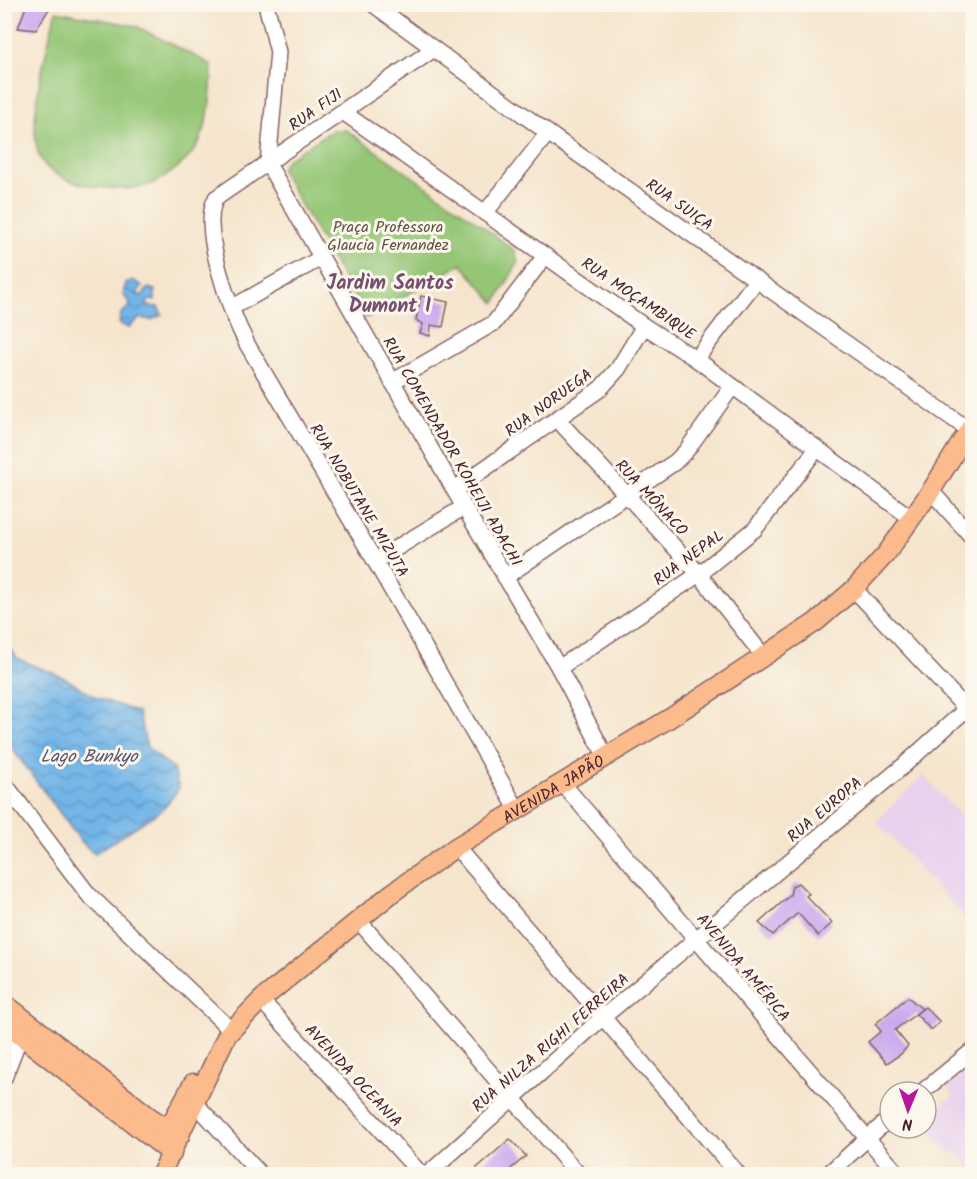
<svg xmlns="http://www.w3.org/2000/svg" width="977" height="1179" viewBox="0 0 977 1179" font-family="Kalam,sans-serif">
  <defs>
    <pattern id="water-waves" width="16" height="10" patternUnits="userSpaceOnUse" patternTransform="scale(1.5)"><rect width="16" height="10" fill="#72b6e8"/><path d="M0 5q4-4 8 0t8 0" fill="none" stroke="#6093bc"/></pattern>
  </defs>
  <rect width="100%" height="100%" fill="#fbf7ec"/>
  <filter id="ink" filterUnits="userSpaceOnUse"><feTurbulence type="fractalNoise" baseFrequency=".0167" numOctaves="2"/><feDisplacementMap in="SourceGraphic" scale="12" xChannelSelector="R" yChannelSelector="G"/><feConvolveMatrix kernelMatrix="1 2 1 2 8 2 1 2 1" color-interpolation-filters="sRGB"/></filter>
  <filter id="wash" filterUnits="userSpaceOnUse"><feTurbulence type="fractalNoise" baseFrequency=".008" numOctaves="4" result="noise"/><feDisplacementMap in="SourceGraphic" scale="24" xChannelSelector="R" yChannelSelector="G"/><feGaussianBlur stdDeviation="1.35" result="paint"/><feColorMatrix in="noise" values="0 0 0 0 0 0 0 0 0 0 0 0 0 0 0 0 0 1.4 0 .05"/><feComposite in="paint" operator="in"/></filter>
  <g filter="url(#wash)">
    <rect width="100%" height="100%" fill="#f5e5cd"/>
    <g fill="#e9d2ed">
      <polygon points="923,775 972,828 972,926 876,821"/>
      <polygon points="972,1068 972,1170 954,1150 950,1152 926,1126 926,1105 932,1112 954,1095 946,1087"/>
    </g>
    <g fill="#94c676" stroke="#6f7250" stroke-width="1.5">
      <path d="M56 11 136 26 212 65C211 97 211 134 187 159 177 169 159 183 145 186 115 193 45 187 37 149 29 110 47 50 56 11Z"/>
      <polygon points="333,130 346,130 480,224 515,251 518,263 495,303 461,264 366,318 281,170 286,160"/>
    </g>
    <g fill="url(#water-waves)" stroke="#5e6a8a" stroke-width="1.5">
      <polygon points="133,280 142,286 137,293 141,296 149,288 155,290 155,300 149,300 146,306 158,307 162,315 151,320 140,318 128,328 119,323 121,314 131,305 123,294 126,283"/>
      <polygon points="5,643 18,659 65,678 95,697 138,712 147,747 173,769 179,788 163,809 94,854 80,840 5,739"/>
    </g>
    <g id="blocks">
      <g fill="#c7a7ee">
        <polygon points="27,4 52,4 36,30 18,28"/>
        <polygon points="421,296 448,302 443,327 431,325 430,336 420,333 423,324 416,320"/>
        <polygon points="798,883 809,894 806,896 832,923 818,936 798,913 773,935 759,923 790,895 792,886"/>
        <polygon points="908,997 922,1009 895,1030 908,1046 901,1054 887,1063 868,1042 881,1031 875,1024"/>
        <polygon points="925,1007 940,1022 931,1030 916,1014"/>
        <polygon points="510,1139 526,1156 505,1174 470,1174"/>
      </g>
    </g>
  </g>
  <g filter="url(#ink)">
    <use href="#blocks" fill-opacity="0" stroke="#866464" stroke-width="1.5"/>
    <g fill="none" stroke-linecap="round" stroke-linejoin="round">
      <g stroke="#866464" stroke-width="18">
        <g id="minor">
          <polyline points="266,4 278,52 268,164"/>
          <polyline points="373,4 548,133 969,430"/>
          <path d="M434 49 216 198C199 228 231 313 247 344L375 561 517 809"/>
          <polyline points="343,112 644,326 696,359 911,518"/>
          <polyline points="268,164 464,507 559,668 606,757"/>
          <polyline points="485,213 548,133"/>
          <polyline points="231,308 321,258"/>
          <polyline points="696,359 756,281"/>
          <polyline points="392,382 494,323 545,256"/>
          <polyline points="557,419 699,574 764,657"/>
          <polyline points="455,489 600,389 618,369 644,326"/>
          <polyline points="931,491 972,537"/>
          <polyline points="375,561 464,507"/>
          <polyline points="505,577 675,462 686,451 732,387"/>
          <polyline points="854,589 972,715"/>
          <polyline points="559,668 699,574 755,529 816,450"/>
          <polyline points="4,783 88,894 231,1030"/>
          <polyline points="562,783 898,1174"/>
          <polyline points="456,847 738,1174"/>
          <polyline points="358,920 578,1174"/>
          <polyline points="261,1000 421,1174"/>
          <polyline points="4,1078 20,1036"/>
          <polyline points="922,1092 972,1051"/>
          <polyline points="195,1103 260,1174"/>
          <polyline points="428,1174 602,1018 902,767 972,704"/>
          <polyline points="828,1174 890,1118"/>
        </g>
      </g>
      <g stroke="#866464" stroke-width="21">
        <g id="major">
          <polyline points="4,1003 150,1117 180,1136"/>
          <polyline points="4,1023 172,1154"/>
          <polyline points="163,1138 193,1083"/>
          <path id="s1" d="M161 1174 227 1035 261 1000 392 893 456 847 670 718 816 622 854 589 886 554 931 491 972 425"/>
        </g>
      </g>
      <use href="#minor" stroke="#fff" stroke-width="15"/>
      <use href="#major" stroke="#fbbb8c" stroke-width="18"/>
    </g>
  </g>
  <g text-anchor="middle" stroke-width="6" stroke-linejoin="round" paint-order="stroke">
    <g font-size="16" fill="#4a1f2b" stroke="#fbf7ec">
      <text transform="translate(315 109) rotate(-35)" y="6">RUA FIJI</text>
      <text transform="translate(680 204) rotate(35)" y="6">RUA SUIÇA</text>
      <text transform="translate(639 298) rotate(34)" y="6">RUA MOÇAMBIQUE</text>
      <text transform="translate(548 402) rotate(-36)" y="6">RUA NORUEGA</text>
      <text transform="translate(453 451) rotate(60)" y="6">RUA COMENDADOR KOHEIJI ADACHI</text>
      <text transform="translate(652 497) rotate(47)" y="6">RUA MÔNACO</text>
      <text transform="translate(360 500) rotate(59)" y="6">RUA NOBUTANE MIZUTA</text>
      <text transform="translate(688 557) rotate(-36)" y="6">RUA NEPAL</text>
      <text dy="6" stroke="none"><textPath href="#s1" startOffset="564">AVENIDA JAPÃO</textPath></text>
      <text transform="translate(824 809) rotate(-40)" y="6">RUA EUROPA</text>
      <text transform="translate(744 967) rotate(50)" y="6">AVENIDA AMÉRICA</text>
      <text transform="translate(550 1042) rotate(-41)" y="6">RUA NILZA RIGHI FERREIRA</text>
      <text transform="translate(354 1075) rotate(47)" y="6">AVENIDA OCEANIA</text>
    </g>
    <g font-size="16" fill="#605142" stroke="#fbf7ec">
      <text x="388" y="232">Praça Professora<tspan x="388" dy="18">Glaucia Fernandez</tspan></text>
    </g>
    <g font-size="18" font-style="italic" fill="#58546d" stroke="#fbf7ec">
      <text x="89" y="762">Lago Bunkyo</text>
    </g>
    <g font-size="20" font-weight="bold" fill="#764f6f" stroke="#fbf7ec">
      <text x="390" y="289">Jardim Santos<tspan x="390" dy="23">Dumont I</tspan></text>
    </g>
  </g>
  <rect width="977" height="1179" fill="none" stroke="#fbf7ec" stroke-width="24"/>
  <g transform="translate(908 1110) rotate(182)"><circle r="28" fill="#fbf7ec" stroke="#b4a19f" stroke-width="1.5"/>
  <path d="M0-4.5L10 22L0 15L-10 22Z" fill="#b5179e"/>
  <text y="-9" font-size="16" font-weight="bold" text-anchor="middle" fill="#4a1f2b">N</text>
  </g>
</svg>
